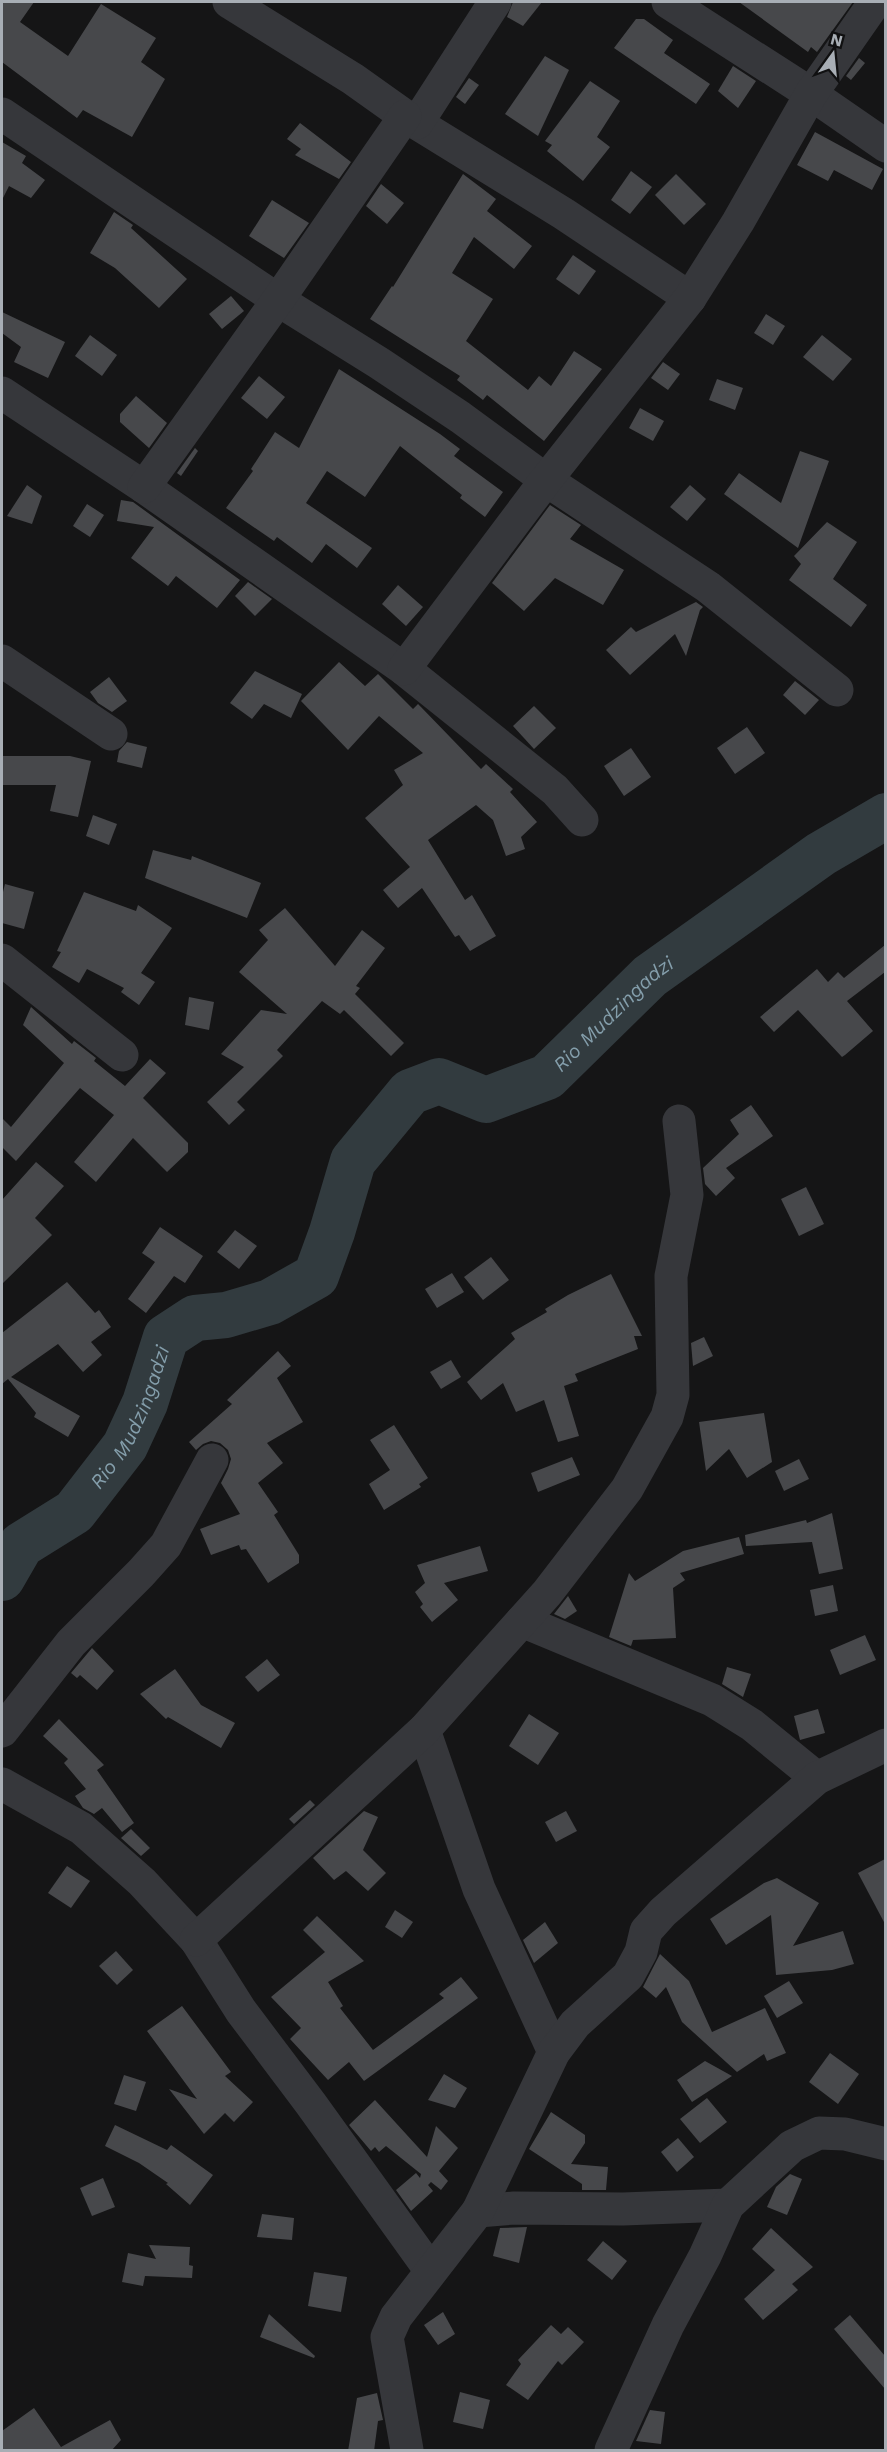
<svg xmlns="http://www.w3.org/2000/svg" width="887" height="2452" viewBox="0 0 887 2452" font-family="'Work Sans',sans-serif">
  <rect width="100%" height="100%" fill="#151516"/>
  <g fill="none" stroke-linecap="round" stroke-linejoin="round">
    <path stroke="#323b3f" stroke-width="46" id="s1" d="M2 1578 21 1545 74 1512 125 1446 145 1403 166 1337 195 1318 226 1315 270 1302 316 1276 332 1232 353 1161 410 1092 439 1081 486 1100 547 1077 650 976 821 854 886 816"/>
  </g>
  <g fill="#47484b">
    <polygon points="2,2 34,2 20,22 68,56 101,4 156,38 141,62 165,79 132,137 83,110 77,118 2,62"/>
    <polygon points="513,2 542,2 523,26 507,17"/>
    <polygon points="739,2 853,2 817,52 811,47 808,52"/>
    <polygon points="636,19 644,19 673,40 664,53 710,84 696,104 614,48"/>
    <polygon points="545,56 569,70 538,136 505,114"/>
    <polygon points="859,58 865,63 851,80 846,76"/>
    <polygon points="733,66 756,81 738,108 718,91"/>
    <polygon points="469,78 479,85 465,104 456,97"/>
    <polygon points="590,81 620,101 597,137 610,147 583,181 547,151 552,145 545,141"/>
    <polygon points="300,123 351,162 339,179 295,155 301,149 287,139"/>
    <polygon points="815,132 883,169 872,190 834,170 828,181 797,165"/>
    <polygon points="2,142 26,156 22,163 45,180 31,198 9,186 2,200"/>
    <polygon points="631,171 652,187 630,214 611,200"/>
    <polygon points="463,174 496,199 487,211 532,246 514,269 474,237 452,273 493,299 466,341 528,390 539,376 551,386 574,351 602,369 544,441 487,395 483,400 457,380 460,376 370,319 392,286 393,287"/>
    <polygon points="676,174 706,204 684,225 655,195"/>
    <polygon points="381,184 404,203 387,224 366,206"/>
    <polygon points="272,200 309,223 284,258 249,236"/>
    <polygon points="114,212 133,225 131,228 187,279 159,308 115,268 90,253"/>
    <polygon points="573,255 596,271 579,295 556,279"/>
    <polygon points="231,296 244,311 222,329 209,314"/>
    <polygon points="2,312 65,342 48,378 14,362 21,347 2,333"/>
    <polygon points="766,314 785,326 773,345 754,333"/>
    <polygon points="90,335 117,355 102,376 75,356"/>
    <polygon points="822,335 852,359 833,381 803,357"/>
    <polygon points="663,362 680,374 668,390 651,378"/>
    <polygon points="339,369 440,434 460,449 454,456 503,492 485,517 460,498 462,495 400,446 365,497 327,471 306,503 372,548 357,568 326,544 312,563 277,537 274,541 226,508 253,471 251,469 275,432 299,448"/>
    <polygon points="259,376 285,397 267,419 241,398"/>
    <polygon points="717,379 743,388 735,410 709,400"/>
    <polygon points="136,396 167,423 149,448 120,422 120,414"/>
    <polygon points="640,408 664,421 653,441 629,428"/>
    <polygon points="195,448 198,451 181,476 177,473"/>
    <polygon points="800,451 829,461 798,548 724,494 739,473 781,503"/>
    <polygon points="27,485 42,496 32,524 7,516"/>
    <polygon points="690,485 706,499 687,521 670,507"/>
    <polygon points="121,500 133,502 240,580 217,608 176,576 168,586 131,558 154,527 117,521"/>
    <polygon points="87,504 104,515 90,537 73,526"/>
    <polygon points="550,505 581,525 570,539 624,570 603,605 555,578 524,611 492,583"/>
    <polygon points="827,522 857,542 833,579 867,605 851,627 789,580 801,564 794,556"/>
    <polygon points="248,582 272,599 255,616 235,596"/>
    <polygon points="398,585 423,607 406,626 382,604"/>
    <polygon points="696,602 703,607 700,610 686,656 675,634 630,675 606,650 631,627 636,632"/>
    <polygon points="339,662 365,686 378,674 413,709 418,704 421,707 481,769 486,764 513,789 510,792 537,822 521,837 525,849 506,856 493,820 476,805 428,840 465,900 472,895 496,936 470,951 459,935 455,937 422,888 398,908 383,890 410,867 365,818 403,785 394,770 423,753 379,716 348,750 301,701"/>
    <polygon points="255,671 302,694 291,718 264,704 252,719 230,703"/>
    <polygon points="109,677 127,701 112,712 98,703 90,692"/>
    <polygon points="795,681 819,700 805,715 783,695"/>
    <polygon points="534,706 556,728 534,749 513,726"/>
    <polygon points="747,727 765,753 735,774 717,748"/>
    <polygon points="127,742 147,747 142,768 117,762 119,751"/>
    <polygon points="631,748 651,777 624,796 604,766"/>
    <polygon points="2,756 70,756 91,761 78,817 50,811 56,785 2,785"/>
    <polygon points="93,815 117,824 109,845 86,836"/>
    <polygon points="153,850 191,860 192,856 261,883 247,918 145,878"/>
    <polygon points="5,884 34,892 24,929 2,923 2,896"/>
    <polygon points="84,892 136,911 138,905 172,928 141,973 155,982 139,1005 121,992 124,988 87,969 79,983 52,967 61,952 57,951"/>
    <polygon points="285,908 335,966 362,930 385,948 356,986 360,988 355,994 404,1043 391,1056 344,1010 340,1014 322,1001 277,1050 283,1056 237,1102 245,1110 229,1125 207,1102 244,1067 221,1054 261,1010 287,1014 239,972 268,940 259,930"/>
    <polygon points="885,945 885,972 847,1001 873,1031 845,1055 842,1057 798,1010 774,1032 760,1017 817,969 828,982 838,972 844,978"/>
    <polygon points="189,997 214,1002 209,1030 185,1025"/>
    <polygon points="31,1007 72,1044 74,1041 96,1058 94,1061 125,1086 150,1059 166,1073 143,1098 188,1143 188,1152 167,1172 133,1138 96,1182 74,1162 114,1115 80,1088 16,1161 2,1147 2,1118 11,1127 64,1063 23,1025"/>
    <polygon points="751,1105 773,1136 726,1168 735,1178 716,1196 705,1184 703,1168 739,1134 730,1120"/>
    <polygon points="36,1162 64,1186 35,1218 52,1235 2,1284 2,1200"/>
    <polygon points="806,1187 824,1224 799,1236 781,1199"/>
    <polygon points="160,1227 203,1256 185,1283 174,1276 146,1313 128,1299 155,1262 142,1253"/>
    <polygon points="235,1230 257,1246 239,1269 217,1252"/>
    <polygon points="491,1257 509,1280 483,1300 464,1277"/>
    <polygon points="452,1273 464,1292 437,1308 425,1289"/>
    <polygon points="611,1274 642,1336 634,1336 638,1349 575,1374 578,1381 564,1386 579,1436 558,1442 544,1400 516,1412 503,1383 481,1400 467,1382 515,1339 511,1333 547,1312 545,1309 568,1295"/>
    <polygon points="67,1282 95,1313 99,1310 111,1327 91,1342 102,1355 83,1372 58,1344 11,1377 80,1416 68,1437 34,1417 36,1413 8,1379 2,1384 2,1333"/>
    <polygon points="704,1337 713,1356 693,1366 691,1343"/>
    <polygon points="278,1351 291,1366 277,1378 303,1422 267,1443 283,1463 258,1483 278,1512 274,1515 299,1555 299,1563 268,1583 246,1549 241,1550 239,1545 211,1555 200,1529 240,1514 221,1483 228,1469 231,1459 228,1450 220,1443 211,1441 203,1444 196,1450 189,1442 232,1404 227,1400"/>
    <polygon points="451,1360 461,1377 441,1389 430,1372"/>
    <polygon points="764,1413 772,1462 747,1478 729,1449 706,1471 699,1422"/>
    <polygon points="394,1425 428,1478 419,1484 421,1487 384,1510 369,1484 390,1470 370,1440"/>
    <polygon points="572,1457 580,1475 538,1492 531,1473"/>
    <polygon points="799,1459 809,1479 784,1491 775,1471"/>
    <polygon points="832,1513 843,1569 819,1574 812,1542 746,1546 745,1535 806,1520 807,1523"/>
    <polygon points="739,1537 744,1554 680,1573 685,1580 673,1588 676,1638 633,1640 631,1646 609,1637 629,1573 635,1581 683,1551"/>
    <polygon points="480,1546 488,1571 444,1583 458,1600 432,1622 420,1607 423,1604 415,1592 425,1583 417,1565"/>
    <polygon points="833,1585 838,1611 815,1616 810,1590"/>
    <polygon points="568,1596 577,1611 565,1619 554,1614"/>
    <polygon points="865,1635 876,1660 840,1675 830,1650"/>
    <polygon points="92,1648 114,1671 97,1690 80,1675 77,1678 71,1673"/>
    <polygon points="267,1659 280,1675 258,1692 245,1677"/>
    <polygon points="727,1667 751,1674 743,1697 722,1684"/>
    <polygon points="175,1669 201,1705 235,1723 221,1748 168,1717 166,1719 140,1694"/>
    <polygon points="818,1709 825,1733 800,1740 794,1716"/>
    <polygon points="529,1714 559,1733 538,1765 509,1746"/>
    <polygon points="59,1719 104,1765 97,1770 134,1823 122,1832 102,1808 94,1814 83,1808 75,1796 86,1789 64,1763 68,1759 43,1736"/>
    <polygon points="310,1800 315,1805 294,1824 289,1819"/>
    <polygon points="364,1811 378,1817 363,1850 386,1873 368,1891 346,1871 334,1880 313,1858"/>
    <polygon points="566,1811 577,1831 556,1842 545,1822"/>
    <polygon points="131,1829 150,1848 141,1856 121,1838"/>
    <polygon points="885,1859 885,1924 858,1873"/>
    <polygon points="67,1866 90,1881 71,1908 48,1893"/>
    <polygon points="777,1878 819,1903 793,1946 843,1931 854,1964 832,1970 776,1975 771,1915 726,1945 710,1919 764,1883"/>
    <polygon points="395,1910 413,1922 402,1938 385,1927"/>
    <polygon points="317,1916 364,1961 328,1982 343,2006 340,2008 373,2050 444,1998 439,1994 461,1977 478,1998 364,2081 349,2062 328,2080 290,2039 301,2028 271,1997 325,1952 303,1930"/>
    <polygon points="545,1922 558,1943 534,1963 523,1940"/>
    <polygon points="116,1951 133,1970 117,1985 99,1966"/>
    <polygon points="660,1954 689,1981 712,2032 765,2008 786,2053 767,2061 764,2054 737,2072 682,2022 666,1987 656,1998 643,1987"/>
    <polygon points="789,1981 803,2003 777,2018 764,1996"/>
    <polygon points="182,2006 231,2072 225,2076 253,2102 234,2122 225,2113 204,2134 169,2089 197,2099 147,2031"/>
    <polygon points="830,2053 859,2074 838,2104 809,2082"/>
    <polygon points="705,2061 732,2076 692,2102 677,2080"/>
    <polygon points="444,2074 467,2088 455,2108 428,2100"/>
    <polygon points="124,2075 146,2082 136,2111 114,2104"/>
    <polygon points="707,2098 727,2122 700,2143 680,2119"/>
    <polygon points="375,2100 427,2157 436,2126 458,2148 439,2171 448,2181 441,2190 431,2182 428,2185 433,2191 411,2211 396,2190 416,2173 420,2178 421,2174 386,2146 379,2152 375,2147 371,2151 349,2125"/>
    <polygon points="551,2112 585,2135 585,2143 571,2164 608,2167 606,2190 582,2190 582,2184 529,2149"/>
    <polygon points="115,2125 167,2150 171,2145 213,2175 190,2205 166,2184 168,2183 139,2163 105,2146"/>
    <polygon points="678,2138 694,2157 677,2172 661,2152"/>
    <polygon points="790,2174 802,2179 787,2215 767,2207 776,2187"/>
    <polygon points="103,2178 115,2207 92,2216 80,2188"/>
    <polygon points="262,2214 294,2218 292,2240 257,2237"/>
    <polygon points="527,2227 519,2263 493,2256 500,2228"/>
    <polygon points="771,2228 813,2267 792,2284 798,2290 763,2320 744,2299 775,2270 752,2249"/>
    <polygon points="603,2241 627,2261 612,2280 587,2260"/>
    <polygon points="149,2245 190,2247 189,2265 193,2266 192,2278 145,2276 143,2286 122,2282 128,2253 156,2259"/>
    <polygon points="314,2272 347,2277 341,2312 308,2306"/>
    <polygon points="443,2312 455,2334 438,2345 424,2325"/>
    <polygon points="269,2314 315,2356 314,2358 260,2337"/>
    <polygon points="850,2315 885,2356 885,2389 834,2329"/>
    <polygon points="551,2325 561,2334 568,2327 584,2342 562,2365 558,2361 528,2400 506,2385 521,2364 518,2360"/>
    <polygon points="460,2392 490,2400 483,2429 453,2422"/>
    <polygon points="377,2393 383,2420 378,2421 374,2451 348,2451 357,2398"/>
    <polygon points="34,2408 61,2447 110,2420 121,2440 111,2451 2,2451 2,2431"/>
    <polygon points="650,2410 665,2412 661,2444 636,2441"/>
  </g>
  <g fill="none" stroke-linecap="round" stroke-linejoin="round">
    <g stroke="#36373b" stroke-width="33">
      <polyline points="229,2 353,79 405,116 564,214 690,298"/>
      <polyline points="668,2 811,94 886,146"/>
      <polyline points="2,114 278,300 379,363 460,417 546,480 708,587 837,690"/>
      <polyline points="417,123 495,2"/>
      <polyline points="2,393 144,487 404,669 555,790 582,820"/>
      <polyline points="144,487 278,300 405,116"/>
      <polyline points="2,661 111,734"/>
      <polyline points="404,669 546,480 690,298 738,222 811,94 875,2"/>
      <polyline points="2,960 122,1055"/>
      <polyline points="522,1621 712,1700 752,1725 817,1778"/>
      <polyline points="424,1730 479,1889 554,2052"/>
      <polyline points="2,1731 71,1643 141,1573 166,1545 212,1460"/>
      <polyline points="2,1784 81,1828 142,1882 196,1940 241,2011 311,2104 431,2271"/>
      <polyline points="196,1940 424,1730 547,1593 627,1489 667,1417 673,1395 671,1276 687,1195 679,1121"/>
      <polyline points="478,2211 514,2208 623,2209 728,2205"/>
      <polyline points="407,2450 387,2337 396,2317 478,2211 554,2052 575,2024 628,1976 641,1952 646,1931 663,1912 817,1778 886,1745"/>
      <polyline points="611,2450 668,2325 705,2256 728,2205 792,2146 819,2133 845,2134 886,2144"/>
    </g>
  </g>
  <g text-anchor="middle" stroke-width="4.5" stroke-linejoin="round" paint-order="stroke">
    <g font-size="20" font-style="italic" fill="#849eab" stroke="#101011">
      <text dy="7" stroke="none"><textPath href="#s1" startOffset="914">Rio Mudzingadzi</textPath></text>
      <text dy="7" stroke="none"><textPath href="#s1" startOffset="212">Rio Mudzingadzi</textPath></text>
    </g>
  </g>
  <rect width="887" height="2452" fill="none" stroke="#a8aeb5" stroke-width="6"/>
  <g transform="translate(833 54) rotate(15)" stroke="#101011" stroke-width="4.5" paint-order="stroke">
  <path d="M0-4.5L10 22L0 15L-10 22Z" fill="#a8aeb5"/>
  <text y="-9" font-size="16" font-weight="bold" text-anchor="middle" fill="#a8aeb5">N</text>
  </g>
</svg>
